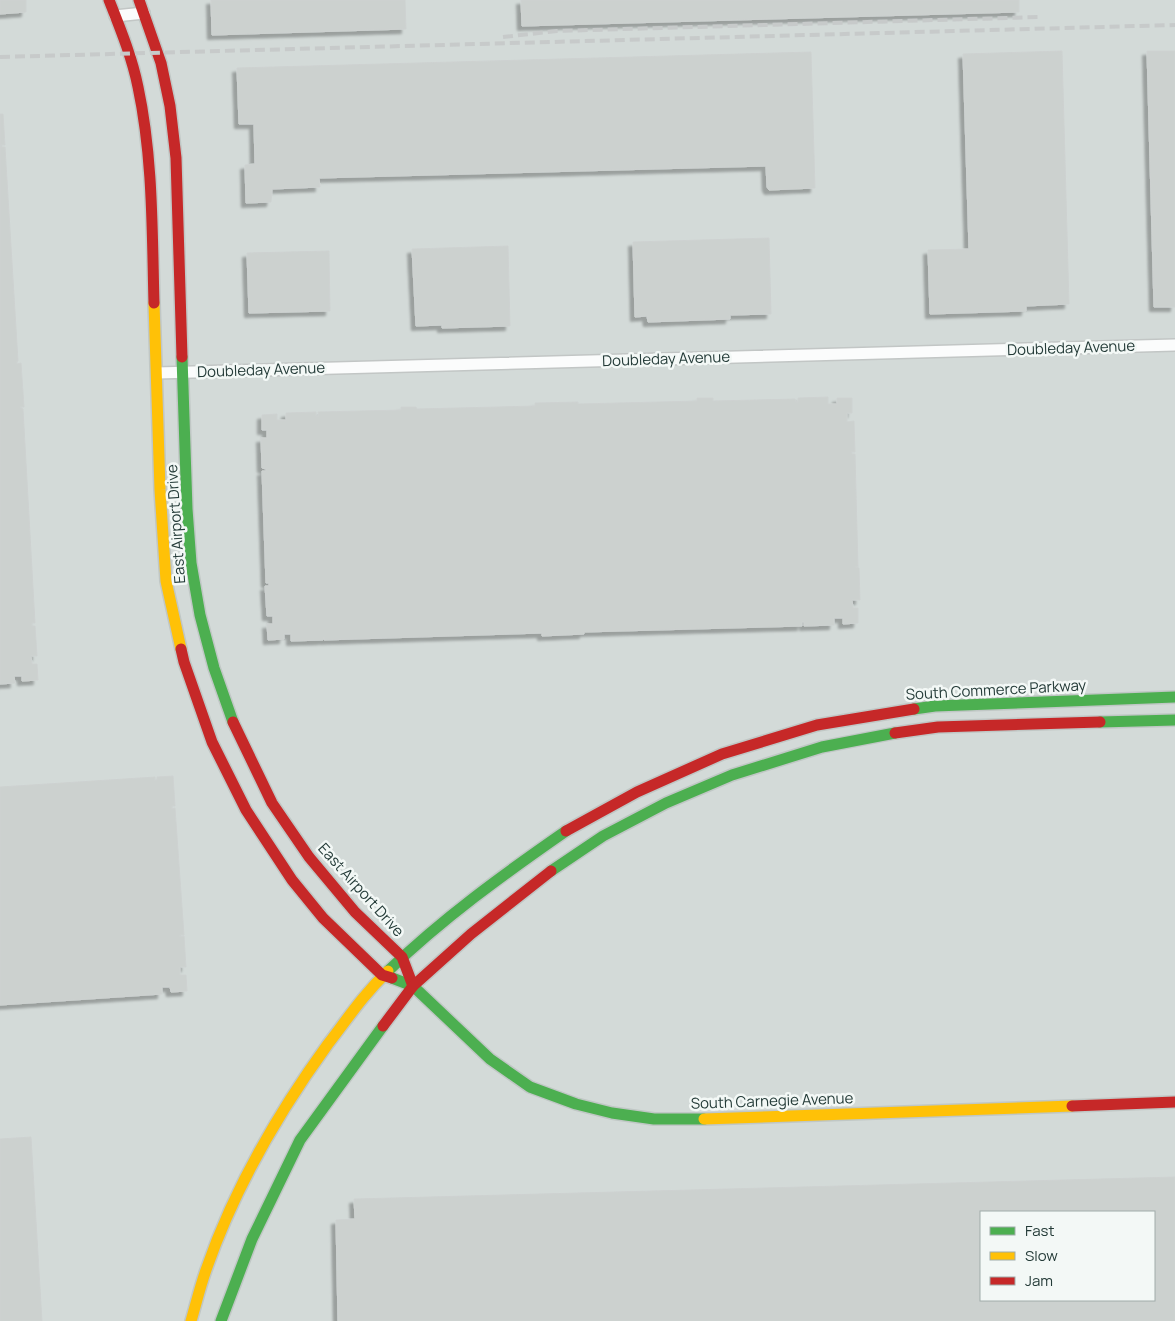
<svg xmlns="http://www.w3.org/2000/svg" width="1175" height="1321" viewBox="0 0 1175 1321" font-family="Manrope,sans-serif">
  <defs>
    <filter id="shadow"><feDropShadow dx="-4.5" dy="4.5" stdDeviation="1" flood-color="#0004"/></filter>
  </defs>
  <rect width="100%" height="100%" fill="#e5e9e8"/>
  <path fill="#d3dad8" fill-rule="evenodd" d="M0 0H1175V1321H0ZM981 1212H1154V1300H981Z"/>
  <g fill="#ccd1cf" stroke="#ced2d1" fill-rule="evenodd" filter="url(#shadow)">
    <polygon points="0,0 26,0 26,12 0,14"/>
    <polygon points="211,0 405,0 406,29 212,35"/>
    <polygon points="521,0 1019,0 1019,12 522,26"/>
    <polygon points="1062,51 1069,304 1026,306 1026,311 930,314 928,250 969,249 963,54"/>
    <polygon points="1147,51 1175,51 1175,307 1154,307"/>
    <polygon points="811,52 815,188 769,190 767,187 766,166 319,178 320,187 272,189 271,202 246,203 245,165 255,164 254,124 239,124 237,68"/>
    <polygon points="0,114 3,114 5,145 1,145 1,147 5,147 18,361 17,361 17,364 21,363 24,407 20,407 23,409 35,623 32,623 32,626 35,626 37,656 31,656 32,664 37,664 38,680 22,681 22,676 14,676 15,683 0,684"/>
    <polygon points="769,238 771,314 730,315 730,319 648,322 647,316 635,317 633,242"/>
    <polygon points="508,246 510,326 442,328 442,325 416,326 412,249"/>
    <polygon points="329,251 330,311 249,313 247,253"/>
    <polygon points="828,397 828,404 837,404 837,398 852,398 852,413 847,413 847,422 854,421 855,452 851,452 852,454 855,454 858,567 855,567 859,568 860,600 852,600 853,608 858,608 858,623 843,624 843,618 834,618 834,625 804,626 804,622 802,622 802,626 584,632 584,634 542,636 542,633 324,640 324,637 323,640 291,641 291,634 284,634 284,639 268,640 267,624 273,624 273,616 267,616 265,586 269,586 269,583 266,583 262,471 266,471 266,469 262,468 261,438 267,438 267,430 262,430 262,415 277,414 277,420 286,420 286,413 316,412 316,416 319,416 318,412 401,410 401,407 416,407 417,409 535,406 535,403 578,402 578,404 697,401 697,398 713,398 713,401 795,399 796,402 798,402 798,398"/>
    <polygon points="173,776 175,806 172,806 172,809 175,808 184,935 180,935 180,937 184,936 186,967 180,967 180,975 186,975 187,991 171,992 170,987 162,987 162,994 0,1005 0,787 155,777 155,781 157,780 157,777"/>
    <polygon points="31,1137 42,1321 0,1321 0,1139"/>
    <path d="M1175 1177V1321H338L336 1220 355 1219 354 1199ZM981 1212H1154V1300H981Z"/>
  </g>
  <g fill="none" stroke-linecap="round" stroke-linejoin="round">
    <g stroke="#c2c6c5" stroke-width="14">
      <g id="street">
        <polyline points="115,16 144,13"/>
        <polyline points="157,373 1175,345"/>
      </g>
    </g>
    <g stroke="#c0c7c5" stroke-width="14">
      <g id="fast">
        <polyline points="182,357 187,509 191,563 200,615 214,668 233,722"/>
        <polyline points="914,709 935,706 1175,697"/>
        <polyline points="1100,722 1175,720"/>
        <polyline points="551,871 603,836 666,803 732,775 822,747 895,733"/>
        <path d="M388 971C443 918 504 874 566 831"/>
        <polyline points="392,978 413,986 490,1059 530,1087 576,1104 612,1113 654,1119 704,1119"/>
        <polyline points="221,1321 252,1239 300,1140 383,1026"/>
      </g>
    </g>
    <g stroke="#c0c7c5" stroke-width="14">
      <g id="slow">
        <polyline points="154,303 160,490 166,581 181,649"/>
        <polyline points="704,1119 1072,1106"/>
        <path d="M191 1321C196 1304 200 1287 206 1270 234 1189 278 1113 328 1044 348 1018 364 994 388 971"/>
      </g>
    </g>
    <g stroke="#c0c7c5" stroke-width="14">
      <g id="jam">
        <path d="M109 0C120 28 132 57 138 87 153 157 152 231 154 303"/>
        <polyline points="139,0 161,63 170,106 176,158 182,357"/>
        <polyline points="181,649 184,662 212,742 246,810 292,880 323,918 382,975 392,978"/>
        <polyline points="233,722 272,803 309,857 355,912 402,957 413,986"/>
        <polyline points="895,733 938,727 1100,722"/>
        <polyline points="566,831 637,792 722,754 817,725 914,709"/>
        <polyline points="383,1026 413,986 471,934 551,871"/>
        <polyline points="1072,1106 1175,1102"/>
      </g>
    </g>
    <use href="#street" stroke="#fbfcfc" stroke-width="11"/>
    <use href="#fast" stroke="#4caf50" stroke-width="11"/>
    <use href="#slow" stroke="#ffc107" stroke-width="11"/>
    <use href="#jam" stroke="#c62828" stroke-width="11"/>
    <g stroke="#c7caca" stroke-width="4" stroke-dasharray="10 5" stroke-linecap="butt">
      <polyline points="503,37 557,31 1040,17"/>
      <polyline points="0,57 1175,25"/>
    </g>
  </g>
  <g text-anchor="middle" stroke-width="5" stroke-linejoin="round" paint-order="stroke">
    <g font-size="15" fill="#243b38" stroke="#f3f8f6">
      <text transform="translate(1071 348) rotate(-2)" y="5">Doubleday Avenue</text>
      <text transform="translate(666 359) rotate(-2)" y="5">Doubleday Avenue</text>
      <text transform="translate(261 370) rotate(-2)" y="5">Doubleday Avenue</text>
      <text transform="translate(176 524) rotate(-94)" y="5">East Airport Drive</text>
      <text transform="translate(996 690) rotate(-3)" y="5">South Commerce Parkway</text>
      <text transform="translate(361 890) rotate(48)" y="5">East Airport Drive</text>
      <text transform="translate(772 1101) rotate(-2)" y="5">South Carnegie Avenue</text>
    </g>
  </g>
  <rect x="980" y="1211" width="175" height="90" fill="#f3f8f6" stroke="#a0acaa"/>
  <rect x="990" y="1227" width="25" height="8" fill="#4caf50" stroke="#a0acaa"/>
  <text x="1025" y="1236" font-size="15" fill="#243b38">Fast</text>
  <rect x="990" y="1252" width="25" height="8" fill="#ffc107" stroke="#a0acaa"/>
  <text x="1025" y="1261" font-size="15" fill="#243b38">Slow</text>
  <rect x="990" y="1277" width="25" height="8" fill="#c62828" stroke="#a0acaa"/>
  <text x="1025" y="1286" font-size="15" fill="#243b38">Jam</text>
</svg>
